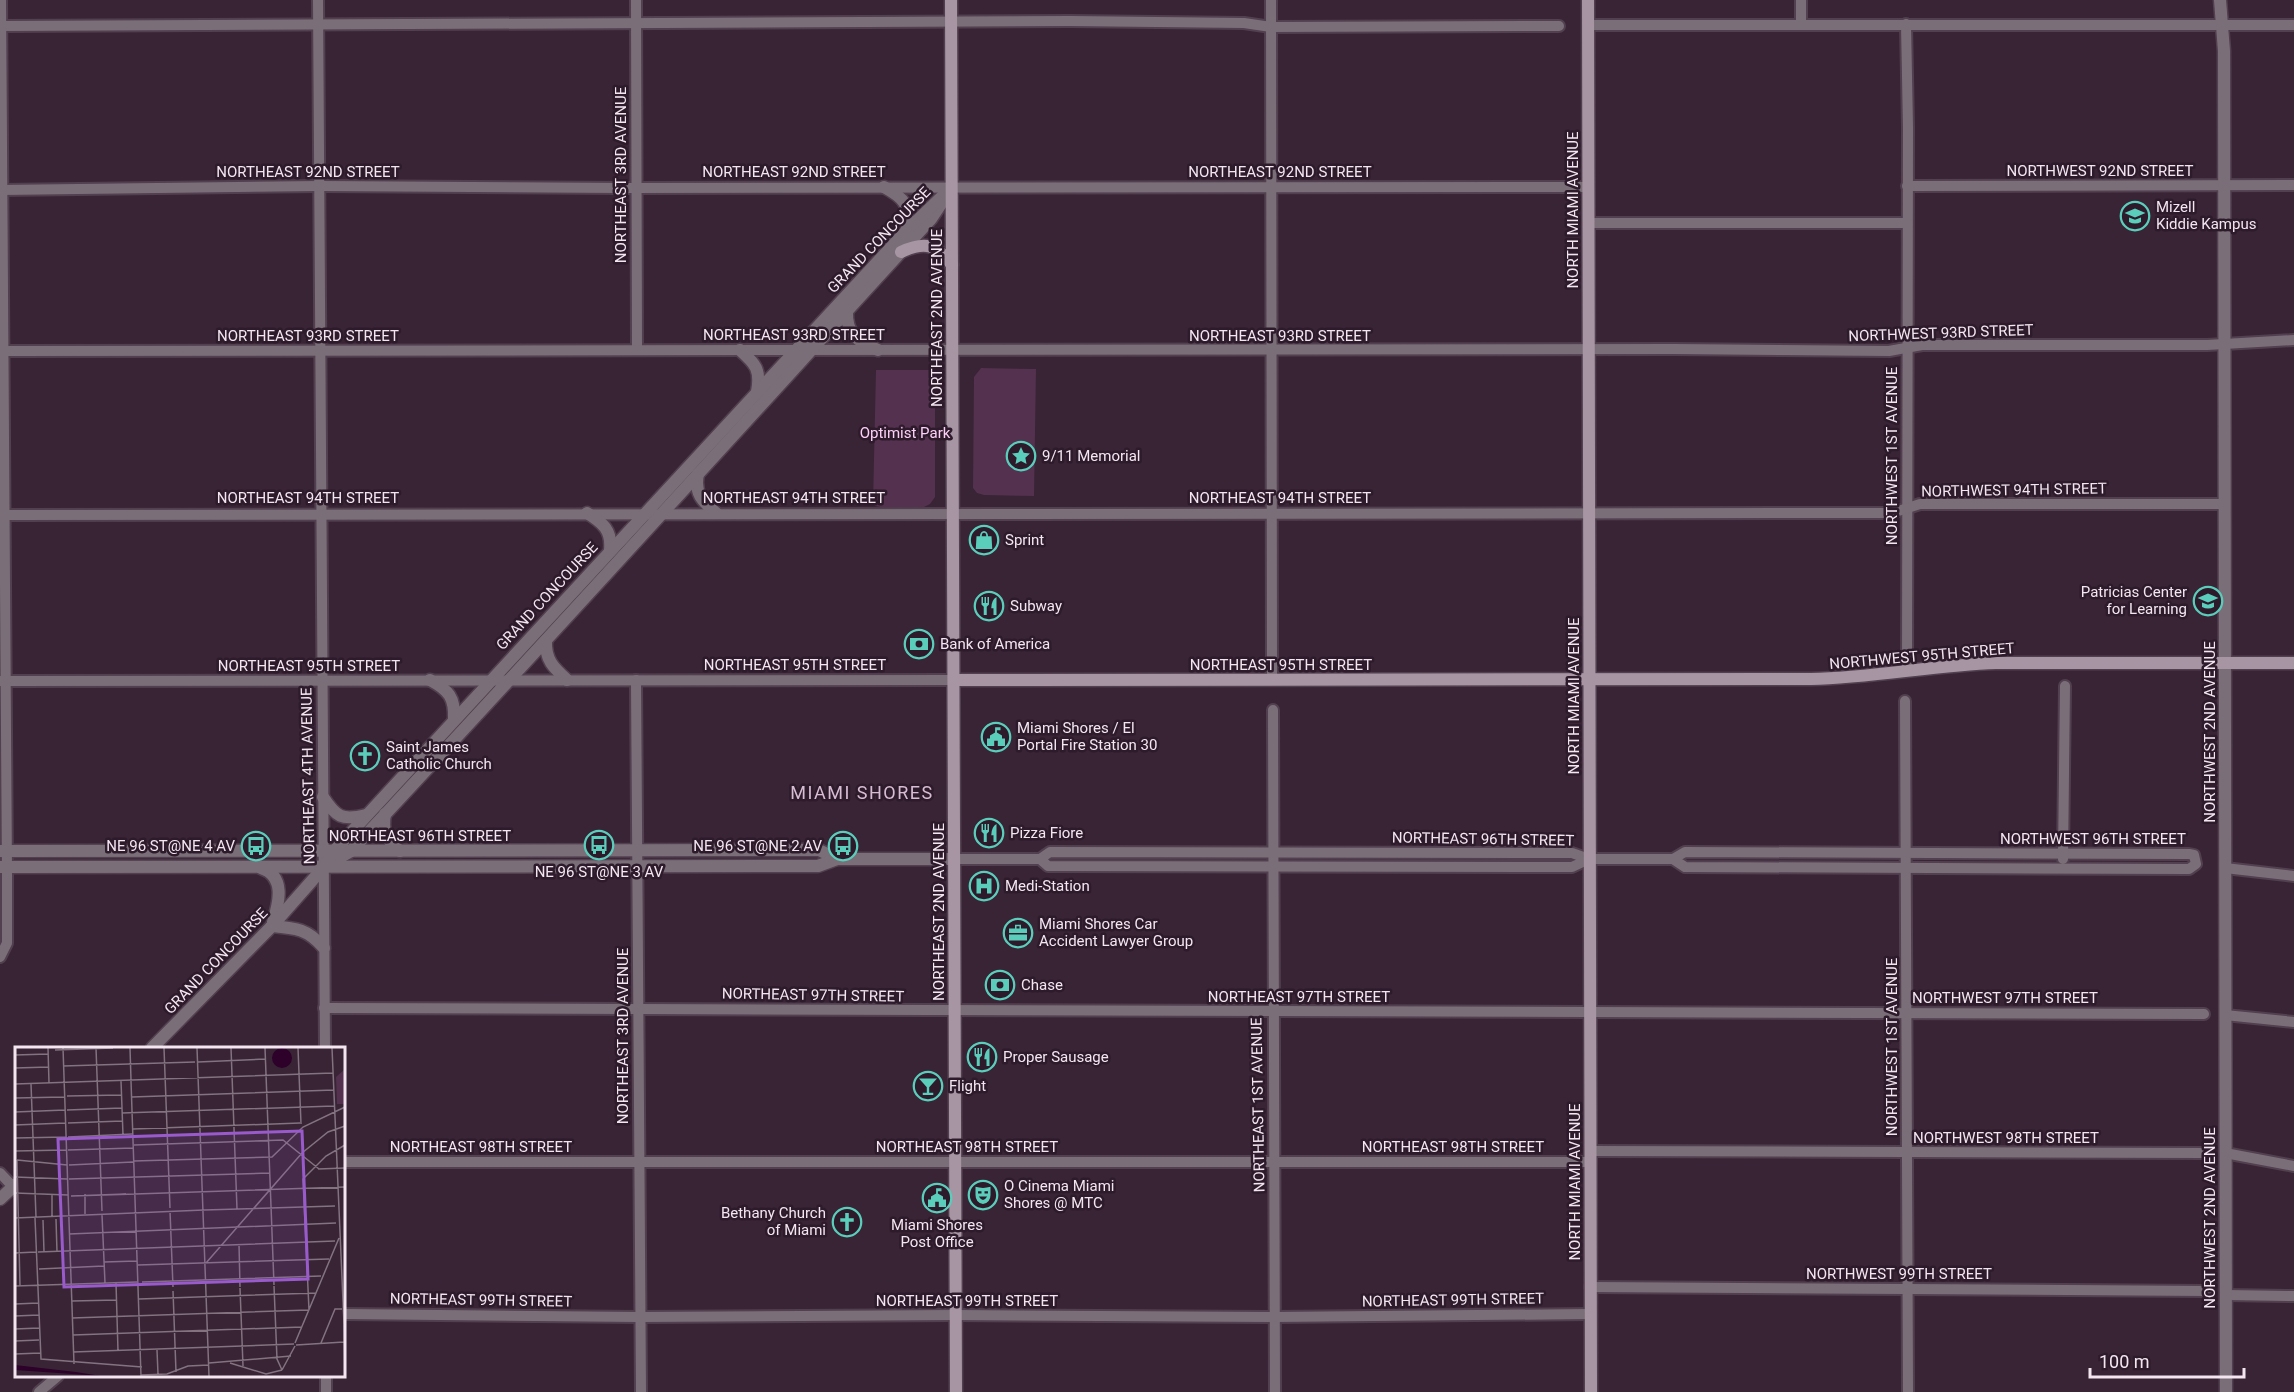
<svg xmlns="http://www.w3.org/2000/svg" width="2294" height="1392" viewBox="0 0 2294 1392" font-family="Roboto,sans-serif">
  <rect width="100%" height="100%" fill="#382435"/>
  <g fill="#53314f">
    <polygon points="981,368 1036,369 1034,496 984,495 977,493 973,488 974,377"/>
    <polygon points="876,370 935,370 935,497 930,504 924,507 880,507 875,506 873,503"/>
  </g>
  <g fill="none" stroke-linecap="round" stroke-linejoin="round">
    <g stroke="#523f4f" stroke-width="14">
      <g id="minor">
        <polyline points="318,0 325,1048"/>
        <polyline points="636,0 637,349"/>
        <polyline points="1271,0 1272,679"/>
        <polyline points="1801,0 1801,25"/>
        <polyline points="1906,24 1908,128 1907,671"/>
        <polyline points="1588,25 2294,25"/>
        <polyline points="0,26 1070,21 1244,23 1271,27 1559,26"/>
        <polyline points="1907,186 2294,185"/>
        <polyline points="0,190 320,186 625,188 1588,187"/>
        <polyline points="1589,223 1907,223"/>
        <polyline points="0,351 1673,349 1889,351 1922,345 2207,345 2294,340"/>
        <polyline points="0,515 1892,513 1920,504 2224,504"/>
        <polyline points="636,680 641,1392"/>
        <polyline points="0,681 954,680"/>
        <polyline points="1905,701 1908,1392"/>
        <polyline points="1273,710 1275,1392"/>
        <polyline points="954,859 1040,859 1050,852 1572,853 1589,859 1673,859 1685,852 2189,854 2194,855 2196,864 2189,869 1685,867 1673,859"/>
        <polyline points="1040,859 1048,866 1572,867 1589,859"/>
        <polyline points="2063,859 2065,686"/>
        <polyline points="2225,868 2294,876"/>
        <polyline points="0,957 7,943 7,876 1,0"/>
        <polyline points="324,1008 2204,1014"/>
        <polyline points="2225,1015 2294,1022"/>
        <polyline points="1590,1151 2205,1153"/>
        <polyline points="2225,1153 2294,1166"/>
        <polyline points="344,1162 1590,1162"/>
        <polyline points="0,1173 16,1190"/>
        <polyline points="1590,1287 2208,1291"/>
        <polyline points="2226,1295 2294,1296"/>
        <polyline points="344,1314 639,1317 955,1315 1274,1317 1590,1314"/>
        <polyline points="326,1376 326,1392"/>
        <polyline points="39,1392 58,1376"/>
      </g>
    </g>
    <g stroke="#523f4f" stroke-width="15">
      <g id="tertiary">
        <polyline points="2220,0 2224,51 2226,1392"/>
        <path d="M884 187C906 199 909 204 907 230"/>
        <path d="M847 312C846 335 859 342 878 350"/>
        <path d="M740 350C756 364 761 370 757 392"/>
        <path d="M698 474C694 493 702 501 716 513"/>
        <path d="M587 513C603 523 612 530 610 550"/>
        <path d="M546 641C545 660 554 668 567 680"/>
        <path d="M430 680C449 690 455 698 454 719"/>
        <path d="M323 797C336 817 342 821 366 815"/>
        <path d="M385 814C382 831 386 840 400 851"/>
        <polyline points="0,851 819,850 837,859"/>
        <path d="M325 866 351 851C546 642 738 430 931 219L945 198"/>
        <polyline points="0,867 818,866 837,859 954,859"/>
        <path d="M261 868C286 876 279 903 273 922"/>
        <path d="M272 926C296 928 308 929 324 948"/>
        <polyline points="152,1048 272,926 324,867 334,851 907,230 952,187"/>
        <polyline points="0,1199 16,1184"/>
      </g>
    </g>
    <g stroke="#523f4f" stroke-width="15">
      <g id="secondary">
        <polyline points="951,0 956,1392"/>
        <polyline points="1588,0 1591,1392"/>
        <path d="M901 252C925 241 936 244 952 265"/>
        <path d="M954 680 1811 679C1873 678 1934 665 1996 663H2294"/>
      </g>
    </g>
    <use href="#minor" stroke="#7a6f78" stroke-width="10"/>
    <use href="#tertiary" stroke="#7a6f78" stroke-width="12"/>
    <use href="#secondary" stroke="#a795a4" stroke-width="12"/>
  </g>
  <defs>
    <g id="school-ring" transform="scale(1.5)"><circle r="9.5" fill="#2d1a2b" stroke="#5bcebb" stroke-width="1.5"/><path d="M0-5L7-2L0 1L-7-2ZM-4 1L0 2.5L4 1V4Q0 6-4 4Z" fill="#5bcebb"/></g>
    <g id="sight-ring" transform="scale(1.5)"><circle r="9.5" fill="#2d1a2b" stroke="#5bcebb" stroke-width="1.5"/><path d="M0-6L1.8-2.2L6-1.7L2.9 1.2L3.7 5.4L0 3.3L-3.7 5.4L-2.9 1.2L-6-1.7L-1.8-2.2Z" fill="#5bcebb"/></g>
    <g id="shop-ring" transform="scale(1.5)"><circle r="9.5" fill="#2d1a2b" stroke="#5bcebb" stroke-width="1.5"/><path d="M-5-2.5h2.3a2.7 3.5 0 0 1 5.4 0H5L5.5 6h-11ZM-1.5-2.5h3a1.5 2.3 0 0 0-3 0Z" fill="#5bcebb"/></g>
    <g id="restaurant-ring" transform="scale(1.5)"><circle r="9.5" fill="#2d1a2b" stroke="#5bcebb" stroke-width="1.5"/><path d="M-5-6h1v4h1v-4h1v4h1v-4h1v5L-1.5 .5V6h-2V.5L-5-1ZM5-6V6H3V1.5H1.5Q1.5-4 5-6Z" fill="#5bcebb"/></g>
    <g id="bank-ring" transform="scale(1.5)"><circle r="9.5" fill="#2d1a2b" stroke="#5bcebb" stroke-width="1.5"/><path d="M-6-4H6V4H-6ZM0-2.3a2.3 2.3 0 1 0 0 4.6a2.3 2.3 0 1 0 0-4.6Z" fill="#5bcebb"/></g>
    <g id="civic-ring" transform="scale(1.5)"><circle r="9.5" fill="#2d1a2b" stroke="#5bcebb" stroke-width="1.5"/><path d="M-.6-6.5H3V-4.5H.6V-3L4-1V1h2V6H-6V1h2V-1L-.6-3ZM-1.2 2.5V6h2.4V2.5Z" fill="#5bcebb"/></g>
    <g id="church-ring" transform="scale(1.5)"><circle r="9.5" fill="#2d1a2b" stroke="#5bcebb" stroke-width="1.5"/><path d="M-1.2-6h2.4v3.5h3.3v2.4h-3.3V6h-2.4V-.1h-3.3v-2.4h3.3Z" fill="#5bcebb"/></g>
    <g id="bus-ring" transform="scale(1.5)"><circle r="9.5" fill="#2d1a2b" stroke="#5bcebb" stroke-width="1.5"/><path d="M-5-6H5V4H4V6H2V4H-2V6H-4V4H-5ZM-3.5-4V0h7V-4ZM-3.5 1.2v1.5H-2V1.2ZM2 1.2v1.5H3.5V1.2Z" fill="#5bcebb"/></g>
    <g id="hospital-ring" transform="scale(1.5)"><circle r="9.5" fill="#2d1a2b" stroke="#5bcebb" stroke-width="1.5"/><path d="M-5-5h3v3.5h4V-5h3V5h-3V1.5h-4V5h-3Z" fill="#5bcebb"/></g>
    <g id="office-ring" transform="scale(1.5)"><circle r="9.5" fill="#2d1a2b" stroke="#5bcebb" stroke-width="1.5"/><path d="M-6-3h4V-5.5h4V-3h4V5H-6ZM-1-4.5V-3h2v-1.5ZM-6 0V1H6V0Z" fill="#5bcebb"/></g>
    <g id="bar-ring" transform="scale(1.5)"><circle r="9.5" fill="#2d1a2b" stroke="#5bcebb" stroke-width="1.5"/><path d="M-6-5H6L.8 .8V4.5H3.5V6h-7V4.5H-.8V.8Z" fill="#5bcebb"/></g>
    <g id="theatre-ring" transform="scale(1.5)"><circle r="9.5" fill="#2d1a2b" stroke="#5bcebb" stroke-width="1.5"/><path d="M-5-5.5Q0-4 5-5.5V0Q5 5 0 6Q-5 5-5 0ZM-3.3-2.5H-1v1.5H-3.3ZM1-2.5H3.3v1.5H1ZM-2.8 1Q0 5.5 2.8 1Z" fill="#5bcebb"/></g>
  </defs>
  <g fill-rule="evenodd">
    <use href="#school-ring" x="2135" y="216"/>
    <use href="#sight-ring" x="1021" y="456"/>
    <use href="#shop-ring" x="984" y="540"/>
    <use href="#school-ring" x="2208" y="601"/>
    <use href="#restaurant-ring" x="989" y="606"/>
    <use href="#bank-ring" x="919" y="644"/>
    <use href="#civic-ring" x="996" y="737"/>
    <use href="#church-ring" x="365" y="756"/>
    <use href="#restaurant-ring" x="989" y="833"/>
    <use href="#bus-ring" x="599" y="845"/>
    <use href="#bus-ring" x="256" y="846"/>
    <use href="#bus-ring" x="843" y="846"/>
    <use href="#hospital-ring" x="984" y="886"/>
    <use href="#office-ring" x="1018" y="933"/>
    <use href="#bank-ring" x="1000" y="985"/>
    <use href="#restaurant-ring" x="982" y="1057"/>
    <use href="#bar-ring" x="928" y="1086"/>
    <use href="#theatre-ring" x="983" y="1195"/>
    <use href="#civic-ring" x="937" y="1198"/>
    <use href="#church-ring" x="847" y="1222"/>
  </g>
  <g text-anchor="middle" stroke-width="5" stroke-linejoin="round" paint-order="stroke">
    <g font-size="15" fill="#f3e6f1" stroke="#2d1a2b">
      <text x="2100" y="176">NORTHWEST 92ND STREET</text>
      <text x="308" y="177">NORTHEAST 92ND STREET</text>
      <text x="794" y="177">NORTHEAST 92ND STREET</text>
      <text x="1280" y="177">NORTHEAST 92ND STREET</text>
      <text transform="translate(621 175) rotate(-90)" y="5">NORTHEAST 3RD AVENUE</text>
      <text transform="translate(1573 210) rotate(-90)" y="5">NORTH MIAMI AVENUE</text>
      <text transform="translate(879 240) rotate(-46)" y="5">GRAND CONCOURSE</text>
      <text transform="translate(937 318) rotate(-90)" y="5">NORTHEAST 2ND AVENUE</text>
      <text transform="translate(1941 333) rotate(-2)" y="5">NORTHWEST 93RD STREET</text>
      <text x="794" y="340">NORTHEAST 93RD STREET</text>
      <text x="308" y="341">NORTHEAST 93RD STREET</text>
      <text x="1280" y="341">NORTHEAST 93RD STREET</text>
      <text transform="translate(1892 456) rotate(-90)" y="5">NORTHWEST 1ST AVENUE</text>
      <text transform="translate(2014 490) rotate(-1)" y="5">NORTHWEST 94TH STREET</text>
      <text x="308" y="503">NORTHEAST 94TH STREET</text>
      <text x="794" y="503">NORTHEAST 94TH STREET</text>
      <text x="1280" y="503">NORTHEAST 94TH STREET</text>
      <text transform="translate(547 596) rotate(-47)" y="5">GRAND CONCOURSE</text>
      <text transform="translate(1922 656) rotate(-5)" y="5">NORTHWEST 95TH STREET</text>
      <text x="795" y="670">NORTHEAST 95TH STREET</text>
      <text x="1281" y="670">NORTHEAST 95TH STREET</text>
      <text x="309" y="671">NORTHEAST 95TH STREET</text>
      <text transform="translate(1574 696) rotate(-90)" y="5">NORTH MIAMI AVENUE</text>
      <text transform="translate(2210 732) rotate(-90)" y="5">NORTHWEST 2ND AVENUE</text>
      <text transform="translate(308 776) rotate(-91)" y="5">NORTHEAST 4TH AVENUE</text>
      <text x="420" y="841">NORTHEAST 96TH STREET</text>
      <text transform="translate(1483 839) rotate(1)" y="5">NORTHEAST 96TH STREET</text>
      <text x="2093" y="844">NORTHWEST 96TH STREET</text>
      <text transform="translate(939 912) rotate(-90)" y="5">NORTHEAST 2ND AVENUE</text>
      <text transform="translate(216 961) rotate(-46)" y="5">GRAND CONCOURSE</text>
      <text transform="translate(813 995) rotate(1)" y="5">NORTHEAST 97TH STREET</text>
      <text x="1299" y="1002">NORTHEAST 97TH STREET</text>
      <text x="2005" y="1003">NORTHWEST 97TH STREET</text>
      <text transform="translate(623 1036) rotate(-90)" y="5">NORTHEAST 3RD AVENUE</text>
      <text transform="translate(1892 1047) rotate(-90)" y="5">NORTHWEST 1ST AVENUE</text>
      <text transform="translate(1258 1105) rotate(-91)" y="5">NORTHEAST 1ST AVENUE</text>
      <text x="2006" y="1143">NORTHWEST 98TH STREET</text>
      <text x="481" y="1152">NORTHEAST 98TH STREET</text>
      <text x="967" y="1152">NORTHEAST 98TH STREET</text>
      <text x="1453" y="1152">NORTHEAST 98TH STREET</text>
      <text transform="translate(1575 1182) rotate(-90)" y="5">NORTH MIAMI AVENUE</text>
      <text transform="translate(2210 1218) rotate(-90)" y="5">NORTHWEST 2ND AVENUE</text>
      <text x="1899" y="1279">NORTHWEST 99TH STREET</text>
      <text transform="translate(481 1300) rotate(1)" y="5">NORTHEAST 99TH STREET</text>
      <text transform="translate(1453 1300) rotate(-1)" y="5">NORTHEAST 99TH STREET</text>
      <text x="967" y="1306">NORTHEAST 99TH STREET</text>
    </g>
    <g font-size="15" fill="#f3e6f1" stroke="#2d1a2b" text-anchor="start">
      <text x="2156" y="212">Mizell<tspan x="2156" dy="17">Kiddie Kampus</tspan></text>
      <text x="1042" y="461">9/11 Memorial</text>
      <text x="1005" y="545">Sprint</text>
      <text x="2187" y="597" text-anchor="end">Patricias Center<tspan x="2187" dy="17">for Learning</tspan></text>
      <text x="1010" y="611">Subway</text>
      <text x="940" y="649">Bank of America</text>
      <text x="1017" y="733">Miami Shores / El<tspan x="1017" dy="17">Portal Fire Station 30</tspan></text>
      <text x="386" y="752">Saint James<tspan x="386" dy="17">Catholic Church</tspan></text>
      <text x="1010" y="838">Pizza Fiore</text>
      <text x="235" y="851" text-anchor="end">NE 96 ST@NE 4 AV</text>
      <text x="822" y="851" text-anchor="end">NE 96 ST@NE 2 AV</text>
      <text x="599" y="877" text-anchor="middle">NE 96 ST@NE 3 AV</text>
      <text x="1005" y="891">Medi-Station</text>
      <text x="1039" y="929">Miami Shores Car<tspan x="1039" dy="17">Accident Lawyer Group</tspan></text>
      <text x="1021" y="990">Chase</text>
      <text x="1003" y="1062">Proper Sausage</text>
      <text x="949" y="1091">Flight</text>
      <text x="1004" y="1191">O Cinema Miami<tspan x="1004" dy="17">Shores @ MTC</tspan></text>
      <text x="826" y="1218" text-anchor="end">Bethany Church<tspan x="826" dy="17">of Miami</tspan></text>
      <text x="937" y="1230" text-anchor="middle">Miami Shores<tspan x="937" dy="17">Post Office</tspan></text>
    </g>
    <g font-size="15" fill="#fdd0f7" stroke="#2d1a2b">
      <text x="905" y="438">Optimist Park</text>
    </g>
    <g font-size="18" letter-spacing="1.5" fill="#d7bdd3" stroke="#2d1a2b">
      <text x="862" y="799">MIAMI SHORES</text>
    </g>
  </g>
  <g transform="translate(15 1047)">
    <rect width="330" height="330" fill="#382435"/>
    <path d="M330 22V57H322L321 30Z" fill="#53314f"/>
    <path d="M257 11a10 10 0 1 1 20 0a10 10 0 1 1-20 0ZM0 318 61 325 86 329 0 323Z" fill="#2d012a"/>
    <path fill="none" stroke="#837280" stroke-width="1.5" d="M33 1 34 36M48 1 59 317M81 1 87 164M115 1 116 33M149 1 155 161M182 1 194 329M216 1 222 162M250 1 259 238M283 1 286 77M317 1 329 277M40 3 98 1M0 8 33 7M183 15 250 12M48 19 180 15M0 21 34 20M106 34 108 88M116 34 126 329M0 37 318 26M16 37 21 170M52 49 106 48M117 50 319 43M0 51 49 50M52 63 107 61M0 65 50 63M107 66 319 59M53 76 107 74M0 78 50 76M118 82 285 76M53 90 117 87M0 91 51 90M119 98 268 93 304 122M53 103 118 101M0 104 51 103M2 113 5 239M2 113 52 118M119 114 257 110 288 80 330 60M54 118 118 115M303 122 330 121M0 130 52 132M54 132 254 126M0 146 53 148M37 147V169M70 147V167M111 147 56 149 121 147M120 147 330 140M189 163 320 159M155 164 158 240M87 168 90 236M0 171 189 163M20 171 26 312 127 320M41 172 42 205M28 173 29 205M54 187 321 176M224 197 225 240M23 205 320 194M0 206 21 205M89 215 122 214M191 216 287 106 313 85 330 79M123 218 314 212M24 222 89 219M127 235 306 229M101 236 103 304M0 239 122 235M259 239 262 312 267 323M225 241 228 319M158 244 161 325M124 252 301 246M57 254 102 253M0 257 23 256M294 263 288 132 311 109 330 98M0 269 24 268M57 271 294 263M329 273 330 329M0 282 24 281M58 288 287 280M0 294 24 293M280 296 324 191M306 296 320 262H327M281 298 329 295M142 303 143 327M58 305 279 297M0 307 25 306M194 316 276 309M215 316 251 327 267 323M267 323 280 299M126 328 152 327 173 319 194 318"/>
    <path fill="#995acc" fill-opacity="0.15" stroke="#995acc" stroke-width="3" d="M287 84 293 232 49 240 43 92Z"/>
    <rect width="330" height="330" fill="none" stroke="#f3e6f1" stroke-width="3"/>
  </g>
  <path d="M2090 1368v9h154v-9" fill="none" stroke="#f3e6f1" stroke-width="3"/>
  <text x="2099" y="1368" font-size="18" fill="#f3e6f1" stroke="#2d1a2b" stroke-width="4.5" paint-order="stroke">100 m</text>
</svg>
